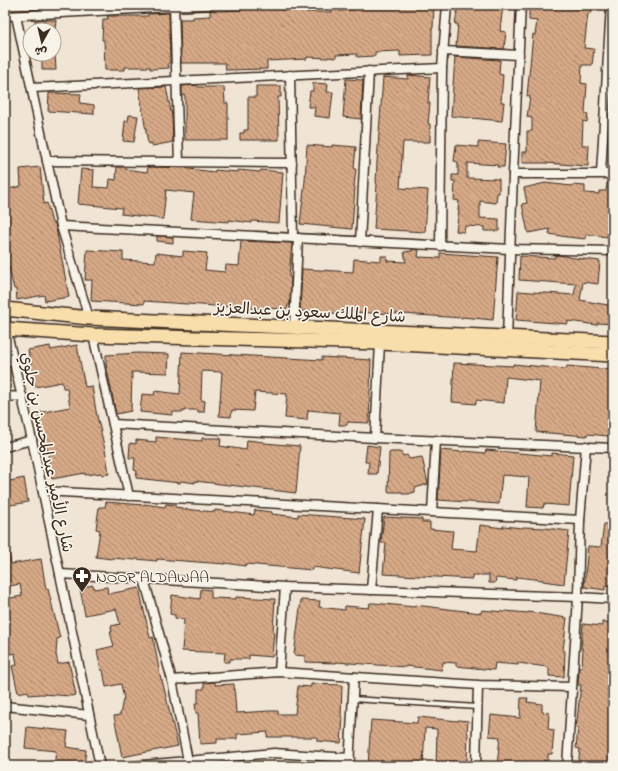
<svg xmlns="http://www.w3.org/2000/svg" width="618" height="771" viewBox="0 0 618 771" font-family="'Indie Flower','Playpen Sans Arabic',sans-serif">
  <defs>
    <pattern id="building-back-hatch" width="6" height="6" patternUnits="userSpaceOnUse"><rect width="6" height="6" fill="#d6a987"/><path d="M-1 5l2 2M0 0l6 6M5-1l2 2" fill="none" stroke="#af8a6e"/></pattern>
  </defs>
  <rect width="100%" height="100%" fill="#f0e4d5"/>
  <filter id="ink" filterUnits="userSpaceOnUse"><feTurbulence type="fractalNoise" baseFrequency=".025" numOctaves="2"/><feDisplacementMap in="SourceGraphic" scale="8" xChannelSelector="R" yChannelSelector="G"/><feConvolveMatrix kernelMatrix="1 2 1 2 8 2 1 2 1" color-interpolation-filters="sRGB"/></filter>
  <g filter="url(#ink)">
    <g fill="url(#building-back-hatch)" stroke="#3b2a1e">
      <polygon points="396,5 434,5 433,28 432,28 432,55 400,56 400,51 375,52 375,56 357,57 357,54 336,55 336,58 328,57 328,58 307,57 307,59 267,61 267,69 226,70 225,63 181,63 180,19 193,19 193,17 210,16 210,10 217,11 242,10 242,8 261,8 288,10 288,8 306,9 306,12 332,12 332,7 338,7 339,11 354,10 354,7 397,6"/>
      <polygon points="458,5 503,5 500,31 506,32 504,49 456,46 458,24 455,24"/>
      <polygon points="529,5 592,5 591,13 588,13 584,48 594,49 592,65 582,65 581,83 587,84 585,113 588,114 587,122 583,121 582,145 589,145 588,166 545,163 522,163 522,152 527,152 527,131 532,131 532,118 527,117 530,96 527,96 533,34 535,35 537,21 529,20"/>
      <polygon points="169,13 170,63 168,63 169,68 150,69 150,67 125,67 125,70 105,70 104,40 102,40 103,19 108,19 107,16 148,16 148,14"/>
      <polygon points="35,20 56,20 55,30 35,30"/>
      <polygon points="35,54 55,54 56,70 42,70 42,60 36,60"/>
      <polygon points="455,57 500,60 499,74 503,75 501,102 504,102 502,121 451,116"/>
      <polygon points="408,75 430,77 428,103 430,103 428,124 430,124 430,142 403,142 400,188 428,190 425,232 374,229 377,184 376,183 377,162 383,77 408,79"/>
      <polygon points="346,79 363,80 361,119 343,117"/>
      <polygon points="313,83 328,84 327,92 333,92 330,118 314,116 315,107 308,107 310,91 313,91"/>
      <polygon points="197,85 198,87 224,87 225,103 228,103 228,140 185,140 185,96 182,95 182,86"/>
      <polygon points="256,86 281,86 281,97 278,97 279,140 240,140 240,133 244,133 244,130 248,130 248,97 256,97"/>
      <polygon points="166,87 172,116 173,142 152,146 152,143 148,144 139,88"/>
      <polygon points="49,93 81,94 80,103 94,105 94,114 48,111"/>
      <polygon points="129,115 138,116 134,142 123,141 125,121 128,121"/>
      <polygon points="478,142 506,144 504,167 497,167 498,165 467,163 467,178 499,179 499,193 497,193 496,203 480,201 480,218 499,219 499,231 484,231 484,227 465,226 464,232 456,231 459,210 458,210 459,201 454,200 455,181 452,181 452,175 458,175 458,162 454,161 456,145 478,147"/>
      <polygon points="307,145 332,147 332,145 356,147 354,168 356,169 354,187 355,187 352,229 300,224 305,181"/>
      <polygon points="40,167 44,204 47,203 52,223 55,223 69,297 45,301 44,295 17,300 16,289 14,289 12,281 9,267 7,268 5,259 5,190 21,186 20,169"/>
      <polygon points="117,167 125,167 125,169 147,172 148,167 190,168 189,169 215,172 215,170 238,172 238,170 260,172 261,170 283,172 279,223 252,221 252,223 229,220 229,222 191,219 194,193 166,190 163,219 121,214 122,208 78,204 81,169 94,170 93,187 109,188 110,179 116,180"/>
      <polygon points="545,183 572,186 572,185 585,186 585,193 599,194 599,191 606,191 607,183 613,184 613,196 611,196 608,237 586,234 586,239 567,237 549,234 550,229 528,233 522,204 527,203 524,188"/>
      <polygon points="157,236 173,237 173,243 157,241"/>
      <polygon points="241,241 292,243 289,277 291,278 290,305 288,305 287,309 259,308 259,309 230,306 230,307 144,301 144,304 91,301 92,280 85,280 87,250 123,252 123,260 155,262 156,253 183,256 183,251 207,253 205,270 225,272 226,265 239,266"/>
      <polygon points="412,249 419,250 418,257 440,258 440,253 498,257 493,320 462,317 462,318 403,314 345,312 345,314 300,311 302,269 353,272 354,259 381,261 381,256 387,256 387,261 406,262 404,252 412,251"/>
      <polygon points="555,255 567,256 567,257 600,261 598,284 583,282 580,300 613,306 613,324 597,323 597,325 568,321 568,324 516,320 518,291 574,295 576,284 519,280 520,256 555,258"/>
      <polygon points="77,345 85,387 92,386 96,411 106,454 109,474 102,475 102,473 85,475 85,473 52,479 47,447 44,448 41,437 43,437 38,413 70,407 67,388 63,388 62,382 35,387 28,350 50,346 51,350"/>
      <polygon points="182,352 322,360 322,357 371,360 369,423 347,422 347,425 339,425 340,413 308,410 307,420 285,418 287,394 255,392 253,411 232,410 231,417 219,416 222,372 202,371 201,400 205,401 204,412 198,412 198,410 184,410 184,412 172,412 172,415 140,412 142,394 154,395 155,391 180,394"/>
      <polygon points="138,353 169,354 168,373 132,372 131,411 116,414 106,364 106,355"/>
      <polygon points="454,363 513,366 513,364 566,369 567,366 613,370 613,421 610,421 609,436 587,434 587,436 536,432 540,381 506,377 504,403 476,400 476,404 452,402"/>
      <polygon points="156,437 202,441 202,438 221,438 220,446 246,450 247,440 264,442 264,443 300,446 296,493 195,481 195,483 181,481 180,483 136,478 137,471 134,470 135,458 129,458 130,443 136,444 136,440 156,442"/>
      <polygon points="367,445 380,447 377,474 368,474 369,462 365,462"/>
      <polygon points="441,450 463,452 464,451 485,453 486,450 552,456 552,453 573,455 569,506 544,504 543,508 527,507 529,477 502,475 499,504 438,500"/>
      <polygon points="391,452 401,452 403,456 407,455 409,459 422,457 428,484 415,488 415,492 408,494 402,494 402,492 388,492 389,453"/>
      <polygon points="24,478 28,502 5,506 5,482"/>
      <polygon points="106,502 144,505 144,504 165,507 166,504 175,505 175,507 183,508 183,509 215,512 215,510 254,515 255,510 272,512 272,514 298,517 298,514 365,519 359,573 312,567 312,570 246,564 245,566 225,563 225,564 157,559 157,561 136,559 135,560 112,558 112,559 96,557 100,530 96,529 99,507 105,507"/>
      <polygon points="384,517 422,519 422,522 430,522 430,529 453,531 451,549 477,551 480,525 503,528 503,526 522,528 523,527 546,528 569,531 564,584 543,581 543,580 516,577 516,580 496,578 495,583 489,583 489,575 472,575 472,579 383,574 386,543 381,543"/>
      <polygon points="604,524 611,524 609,534 613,534 613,587 605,586 605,590 584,587 588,546 601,547"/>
      <polygon points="5,547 8,547 11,564 41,559 46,589 48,589 60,638 57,639 56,654 58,664 69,662 76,695 71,696 41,694 29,695 28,691 18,693 12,666 17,665 15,653 9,654 7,642 5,642 5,599 22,596 20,584 5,587"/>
      <polygon points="93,585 94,589 107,587 108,594 139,588 150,638 153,637 161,680 162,680 178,746 122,757 114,716 120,715 123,699 124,699 121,684 106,687 103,670 101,670 97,650 114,646 110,632 112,632 111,626 120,624 116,609 85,615 80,588"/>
      <polygon points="201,589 211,590 211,598 236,599 236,597 275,599 273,631 274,631 272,657 249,655 249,659 230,659 230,662 224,662 225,653 182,651 184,619 175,618 175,615 170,614 172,595 200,599"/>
      <polygon points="301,600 320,601 319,607 345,610 345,606 369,608 370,603 374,603 415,607 415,605 481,613 482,610 504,612 505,611 528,613 528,612 567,618 563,650 565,651 564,677 549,676 549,668 547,667 518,663 518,665 495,663 494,670 456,666 456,663 443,662 442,670 406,666 406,667 336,662 336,663 305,662 305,656 294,655"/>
      <polygon points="602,622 613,623 613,766 578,766 580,749 576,748 578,728 576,728 581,685 578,685 579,667 582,667 583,649 581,649 583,624 602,626"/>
      <polygon points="215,682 215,685 234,684 236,713 270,711 278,711 278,714 295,714 298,686 311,687 311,684 342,685 341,717 343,717 341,743 317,741 317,737 267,737 268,732 237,734 237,739 217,739 217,743 200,744 198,713 196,713 195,703 198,703 198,689 204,689 204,683"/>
      <polygon points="521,698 528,698 527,702 542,704 542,712 549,713 548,729 554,730 552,754 548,754 548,761 544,760 544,766 497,766 500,737 489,736 491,715 520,718"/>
      <polygon points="418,717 458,721 458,720 468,721 467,732 468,733 467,762 446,761 446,766 436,766 437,729 425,728 423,766 368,766 371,720 417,723"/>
      <polygon points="27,727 68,731 66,747 86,750 84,766 54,766 56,751 25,748"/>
    </g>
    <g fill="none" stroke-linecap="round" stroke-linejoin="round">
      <g stroke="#3b2a1e" stroke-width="7">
        <g id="lane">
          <polyline points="5,364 15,363"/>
          <polyline points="353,699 477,707"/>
        </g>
      </g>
      <g stroke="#3b2a1e" stroke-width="11">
        <g id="street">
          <polyline points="174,5 179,162"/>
          <polyline points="5,16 209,5"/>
          <polyline points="16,16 61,226 89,318"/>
          <polyline points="443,51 519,55"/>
          <polyline points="290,75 293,238"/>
          <polyline points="32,88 442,68"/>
          <polyline points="47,161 292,163"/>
          <polyline points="601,173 611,5"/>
          <polyline points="513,174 613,174"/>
          <polyline points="61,226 510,249 613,251"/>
          <polyline points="360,242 369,71"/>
          <polyline points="440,246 442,68 447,5"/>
          <polyline points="5,309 6,329 32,440 100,766"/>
          <polyline points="294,328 298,238"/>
          <polyline points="93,335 129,496"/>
          <polyline points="507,338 513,174 521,5"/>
          <polyline points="5,396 23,397"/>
          <polyline points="113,424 375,438 613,448"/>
          <polyline points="375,438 380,343"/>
          <polyline points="5,447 32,440"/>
          <polyline points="43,491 580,520"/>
          <polyline points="432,512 436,440"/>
          <polyline points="60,574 285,587 578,597 613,599"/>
          <polyline points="144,579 172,680 188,761"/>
          <polyline points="371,590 378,509"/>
          <polyline points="279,672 285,587"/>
          <polyline points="172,680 279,672 478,685 571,687"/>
          <polyline points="5,706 89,715"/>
          <polyline points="132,766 274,753 350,758"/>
          <polyline points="349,766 354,677"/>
          <polyline points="476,766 478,685"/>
          <polyline points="567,766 578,597 580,520 586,446"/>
        </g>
      </g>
      <g stroke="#3b2a1e" stroke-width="16">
        <g id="primary">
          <polyline points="5,309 89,318 613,342"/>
          <polyline points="5,329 93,335 380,343 613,355"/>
        </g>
      </g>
      <use href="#lane" stroke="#f7f3e8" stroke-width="4"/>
      <use href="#street" stroke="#f7f3e8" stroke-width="8"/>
      <use href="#primary" stroke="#f8deab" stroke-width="13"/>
    </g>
  </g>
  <defs>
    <g id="pharmacy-pin" transform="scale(1)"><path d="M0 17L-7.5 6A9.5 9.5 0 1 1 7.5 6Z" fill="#3b2a1e" stroke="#f7f3e8"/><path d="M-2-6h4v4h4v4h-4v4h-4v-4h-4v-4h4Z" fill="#fff"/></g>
  </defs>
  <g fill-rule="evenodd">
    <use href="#pharmacy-pin" x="82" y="576"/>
  </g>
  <g text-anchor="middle" stroke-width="3.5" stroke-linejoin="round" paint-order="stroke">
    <g font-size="16" fill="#3b2a1e" stroke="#f7f3e8">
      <text transform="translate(310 311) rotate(3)" y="6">شارع الملك سعود بن عبدالعزيز</text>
      <text transform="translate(48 452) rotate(78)" y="6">شارع الأمير عبدالمحسن بن جلوي</text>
    </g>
    <g font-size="16" fill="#3b2a1e" stroke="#f7f3e8" text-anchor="start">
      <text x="96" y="582">NOOR ALDAWAA</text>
    </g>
  </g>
  <rect width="618" height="771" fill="none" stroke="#f7f3e8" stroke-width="20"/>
  <rect x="10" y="10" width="598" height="751" fill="none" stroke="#3b2a1e" stroke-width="1.5" filter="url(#ink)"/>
  <g transform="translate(42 42) rotate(188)"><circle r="19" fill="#f7f3e8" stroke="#aca397"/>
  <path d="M0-3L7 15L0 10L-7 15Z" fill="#3b2a1e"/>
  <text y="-6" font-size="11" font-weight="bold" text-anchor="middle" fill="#3b2a1e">ش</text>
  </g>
</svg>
